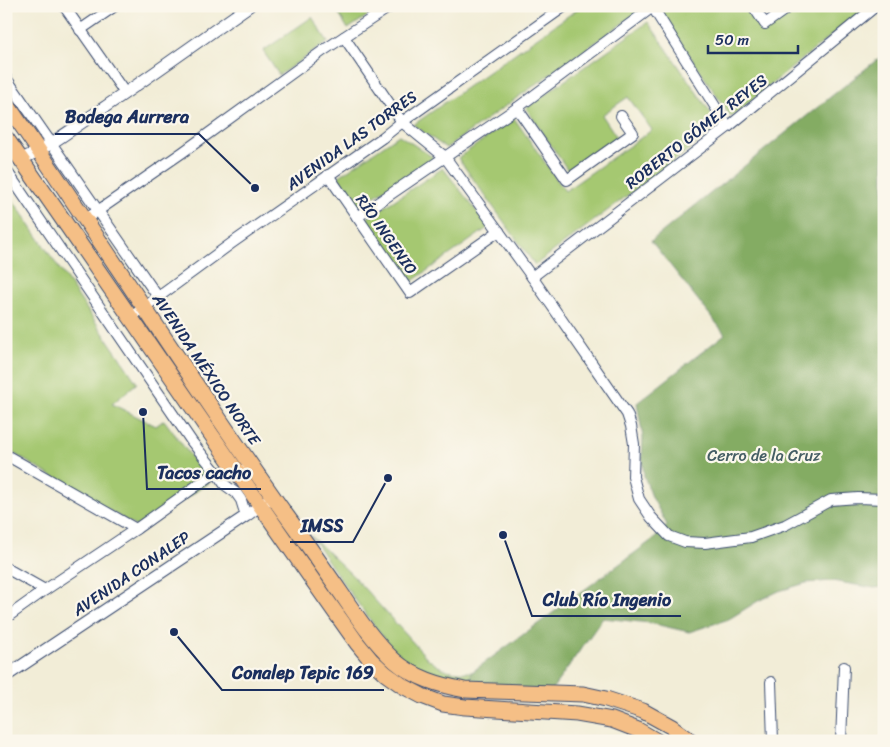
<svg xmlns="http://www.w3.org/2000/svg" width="890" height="747" viewBox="0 0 890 747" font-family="Sriracha,sans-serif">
  <rect width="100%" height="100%" fill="#fbf7ec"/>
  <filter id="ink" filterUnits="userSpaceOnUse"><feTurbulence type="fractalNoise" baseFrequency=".02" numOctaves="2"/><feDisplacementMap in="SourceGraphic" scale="10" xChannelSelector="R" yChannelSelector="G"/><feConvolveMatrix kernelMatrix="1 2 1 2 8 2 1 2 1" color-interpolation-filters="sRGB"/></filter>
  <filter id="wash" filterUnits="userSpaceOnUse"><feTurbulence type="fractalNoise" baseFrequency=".0096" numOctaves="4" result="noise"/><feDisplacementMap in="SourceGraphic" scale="20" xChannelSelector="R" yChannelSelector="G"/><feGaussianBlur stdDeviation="1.12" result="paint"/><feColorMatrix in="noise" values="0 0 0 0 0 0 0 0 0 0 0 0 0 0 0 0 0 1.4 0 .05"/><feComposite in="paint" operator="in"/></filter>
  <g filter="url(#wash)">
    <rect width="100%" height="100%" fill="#f2edd7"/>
    <g fill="#a5c871" stroke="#607c68">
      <polygon points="334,6 382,6 348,29"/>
      <polygon points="582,6 637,6 640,11 446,148 413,125"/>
      <polygon points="670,6 744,6 763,33 802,6 868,6 731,117 661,13"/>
      <polygon points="312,17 328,42 279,75 263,51"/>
      <polygon points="648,22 720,126 535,265 458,158 514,118 565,191 652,130 628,97 602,115 618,139 569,172 526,108"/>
      <polygon points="399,135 434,158 358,207 338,177"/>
      <polygon points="443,168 489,227 411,282 366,219"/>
      <polygon points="6,190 137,383 112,404 156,426 164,420 210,482 140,529 6,449"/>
      <path d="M311 536 353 576 428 659C443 671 453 673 472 672L469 686C446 682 420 673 402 658 389 646 378 631 368 617 348 591 329 563 311 536Z"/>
    </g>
    <polygon fill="#84ac63" stroke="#506e60" points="884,54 884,587 874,588 832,581 806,583 779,591 758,601 729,619 689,632 650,623 603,618 548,695 469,686 472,672 655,538 667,525 652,497 644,476 642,456 643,438 637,403 725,334 651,241"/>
  </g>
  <g filter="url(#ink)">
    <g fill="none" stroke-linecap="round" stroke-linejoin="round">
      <g stroke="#3b4c70" stroke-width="12">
        <g id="minor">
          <polyline points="64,6 125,93"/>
          <polyline points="652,6 728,127"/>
          <polyline points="753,6 765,24 790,6"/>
          <polyline points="80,30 115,6"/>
          <polyline points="344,37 402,122 445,157 532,277 627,414 631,426 634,444 633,477 639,499 651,517 669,536 685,542 705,543 751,537 785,525 831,500 858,498 884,499"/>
          <polyline points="6,78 158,297"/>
          <polyline points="517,108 567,180 633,133 621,116"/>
          <polyline points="6,170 192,442 216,472 225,485 236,493 241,500 246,516"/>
          <polyline points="328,175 410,293 499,231"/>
          <polyline points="357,217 517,108 654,6"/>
          <polyline points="86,219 183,152 324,50 391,6"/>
          <polyline points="532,277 728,127 876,6"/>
          <polyline points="131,317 232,243 382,138 402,122 565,6"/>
          <polyline points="6,455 136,529"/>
          <polyline points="6,568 45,590"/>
          <polyline points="6,618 45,590 136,529 216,472 237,473 241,470"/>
          <polyline points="771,682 773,741"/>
          <polyline points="841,741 844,667"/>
        </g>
      </g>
      <g stroke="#3b4c70" stroke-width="13">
        <g id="tertiary">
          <path d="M21 159C49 148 74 127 99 111 149 77 199 41 249 6"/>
          <polyline points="6,676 246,516 273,496"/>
        </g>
      </g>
      <g stroke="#3b4c70" stroke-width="17">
        <g id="primary">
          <path d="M6 103C101 240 190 380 286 515 305 541 323 567 341 593 357 617 374 642 395 661 415 678 439 685 465 690L583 694 606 699 643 711 672 727 691 741"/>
          <path d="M6 138C124 306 238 476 357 643L371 660 386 674 403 686 422 696 443 704 465 707 577 714 612 720 638 730 657 741"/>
        </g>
      </g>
      <use href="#minor" stroke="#fff" stroke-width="10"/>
      <use href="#tertiary" stroke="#fff" stroke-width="11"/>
      <use href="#primary" stroke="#f5bf86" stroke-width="15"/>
    </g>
  </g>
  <g text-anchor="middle" stroke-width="4.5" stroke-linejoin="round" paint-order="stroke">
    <g font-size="16" fill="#1b2f5e" stroke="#fbf7ec">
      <text transform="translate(696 131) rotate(-38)" y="6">ROBERTO GÓMEZ REYES</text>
      <text transform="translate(351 140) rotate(-36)" y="6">AVENIDA LAS TORRES</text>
      <text transform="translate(387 234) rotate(55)" y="6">RÍO INGENIO</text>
      <text transform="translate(207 369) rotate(56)" y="6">AVENIDA MÉXICO NORTE</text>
      <text transform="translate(131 573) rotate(-34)" y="6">AVENIDA CONALEP</text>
    </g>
    <g font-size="16" fill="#445d64" stroke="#fbf7ec">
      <text x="764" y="461">Cerro de la Cruz</text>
    </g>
  </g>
  <path fill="none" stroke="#1b2f5e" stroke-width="2" d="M255 188L199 134H55M143 412L147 489H261M388 478L353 542H290M503 535L532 616H681M174 632L222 690H384"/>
  <g fill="#1b2f5e" stroke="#fbf7ec" stroke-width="2">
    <circle cx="255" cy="188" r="5"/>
    <circle cx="143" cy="412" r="5"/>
    <circle cx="388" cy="478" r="5"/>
    <circle cx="503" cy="535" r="5"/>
    <circle cx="174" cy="632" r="5"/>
  </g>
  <g font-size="18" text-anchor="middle" font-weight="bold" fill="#1b2f5e" stroke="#fbf7ec" stroke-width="4.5" stroke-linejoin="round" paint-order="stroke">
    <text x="127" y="123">Bodega Aurrera</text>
    <text x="204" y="479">Tacos cacho</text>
    <text x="322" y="532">IMSS</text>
    <text x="607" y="606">Club Río Ingenio</text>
    <text x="303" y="679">Conalep Tepic 169</text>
  </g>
  <rect width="890" height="747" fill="none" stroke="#fbf7ec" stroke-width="25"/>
  <path d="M708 45v8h90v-8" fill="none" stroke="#1b2f5e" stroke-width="2.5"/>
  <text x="715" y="45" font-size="15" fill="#1b2f5e" stroke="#fbf7ec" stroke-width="4" paint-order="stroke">50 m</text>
</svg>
